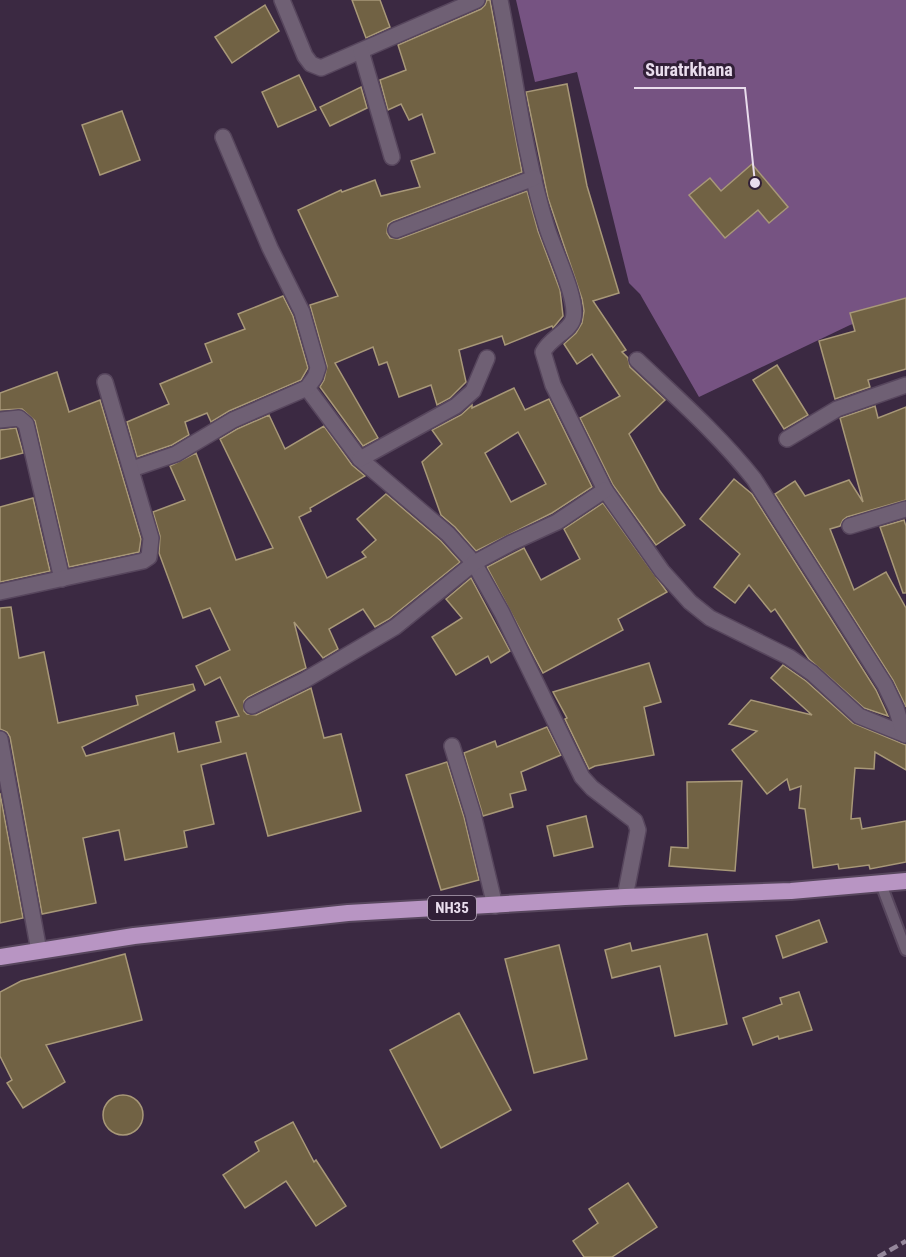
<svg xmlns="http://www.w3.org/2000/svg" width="906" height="1257" viewBox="0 0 906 1257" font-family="'Roboto Condensed',sans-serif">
  <rect width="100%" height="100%" fill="#3b2942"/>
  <polygon fill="#765382" points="516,0 906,0 906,306 850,325 699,397 640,294 629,283 577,72 535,82"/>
  <g fill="#716244" stroke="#a89878" stroke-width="1.5" fill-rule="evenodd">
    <polygon points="352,0 380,0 390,27 366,38"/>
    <polygon points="487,0 490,0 522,172 393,221 388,224 387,233 390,238 399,239 527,191 538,231 560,290 563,316 553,328 552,326 505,345 502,336 459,350 466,382 450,398 437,405 431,385 399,397 387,362 379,365 373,347 335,363 378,438 363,446 320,387 324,380 327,366 310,305 338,296 298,210 341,190 342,192 375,180 381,196 420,187 411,161 435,153 422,114 409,120 401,104 388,110 380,80 406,70 398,45 481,9 485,5"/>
    <polygon points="265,5 279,31 232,63 215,37"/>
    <polygon points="299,75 316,110 278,127 262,92"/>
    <polygon points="567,84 587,186 619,293 593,301 626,350 622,352 628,358 630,367 665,400 629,434 660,491 685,525 656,545 613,485 580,418 620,396 592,354 577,364 564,344 576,333 582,323 584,311 582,299 548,198 526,92"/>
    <polygon points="361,87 367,108 330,126 320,107"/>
    <polygon points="122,111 140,160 100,175 82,125"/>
    <polygon points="752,164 788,207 769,223 758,210 725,238 689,195 710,178 721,191"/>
    <polygon points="283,296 293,316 308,368 301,380 229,411 211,422 207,413 185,422 189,435 172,445 137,457 127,422 169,404 160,384 212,362 205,344 245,329 238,314"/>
    <polygon points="906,298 906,369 868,380 870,387 835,399 819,341 855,331 850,313"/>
    <polygon points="777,365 808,415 784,429 753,380"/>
    <polygon points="57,372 69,412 100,400 141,539 139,552 69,567 35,421 22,409 0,410 0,393"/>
    <path d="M514 388 525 410 549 399 592 487 552 513 476 551 455 527 441 515 422 462 442 444 432 430 461 415 472 405V408ZM518 432 546 484 511 502 485 453Z"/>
    <polygon points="875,406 878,418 906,407 906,500 847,517 843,520 840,526 830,529 854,590 886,572 906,608 906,707 893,680 775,494 795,481 805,496 849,480 863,502 840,418"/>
    <polygon points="269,415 285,449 324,426 352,465 365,476 310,508 311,511 299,517 327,578 366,557 362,552 376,540 357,519 386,494 441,541 460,562 389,619 375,627 363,609 329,629 338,649 323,658 294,622 306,668 248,697 244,701 244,711 247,714 256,715 311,688 324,738 341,734 361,811 268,836 246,753 201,765 214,824 184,831 187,847 125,860 119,830 83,838 96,903 42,914 10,737 7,732 0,729 0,608 11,607 19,658 44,652 58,723 138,705 136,696 193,684 195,690 82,747 86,756 174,733 178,752 221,742 216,722 239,716 220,677 205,685 196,666 230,650 210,608 183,618 159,553 160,536 153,512 185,500 170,466 196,453 236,560 273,548 220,439 237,429"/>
    <polygon points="16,428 23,453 0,459 0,430"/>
    <polygon points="734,479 752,494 876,690 888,716 864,708 809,659 775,609 771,612 749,585 735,603 714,587 740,554 700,519"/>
    <polygon points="33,498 50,571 0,582 0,507"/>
    <polygon points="603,503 667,592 618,619 623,630 543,673 487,567 524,548 541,580 580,559 564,529"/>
    <polygon points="904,520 906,526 906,593 903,593 880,527"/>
    <polygon points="471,578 510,651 491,663 488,656 456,675 432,637 462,618 446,599"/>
    <polygon points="649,663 661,702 644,707 654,755 595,766 589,769 565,719 567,718 553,692"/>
    <polygon points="783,665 806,681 853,723 906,745 906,770 875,752 874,769 855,768 851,819 860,818 862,829 906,821 906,862 870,869 869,865 839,869 838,864 813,868 805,809 799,808 801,786 790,790 787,779 767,794 732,750 757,731 729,724 751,700 812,715 771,678"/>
    <polygon points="547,727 561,755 521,772 526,790 510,794 513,807 483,816 464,753 495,741 497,747"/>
    <polygon points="447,762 464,817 479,880 441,890 406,775"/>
    <polygon points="742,781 735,871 669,866 671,847 688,848 687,782"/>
    <polygon points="0,793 23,918 0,923"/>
    <polygon points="586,816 593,847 554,856 547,826"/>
    <polygon points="819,920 827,942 783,958 776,936"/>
    <polygon points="707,934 727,1024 675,1036 660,966 612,978 605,950 630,943 632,951"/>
    <polygon points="559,945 587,1059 534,1073 505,959"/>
    <polygon points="125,954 142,1020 46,1045 65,1082 23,1108 7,1083 12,1080 0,1056 0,992 21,981"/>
    <polygon points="799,992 812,1030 779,1039 778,1036 753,1045 743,1018 782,1004 780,998"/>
    <polygon points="459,1013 511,1110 441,1148 390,1050"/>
    <circle cx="123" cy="1115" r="20"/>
    <polygon points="293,1122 314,1162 316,1160 346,1206 316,1226 286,1181 245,1208 223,1175 259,1151 255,1142"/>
    <polygon points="628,1183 657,1227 612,1257 584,1257 573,1241 598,1223 589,1209"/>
  </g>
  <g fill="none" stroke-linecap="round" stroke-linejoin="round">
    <g stroke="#57465d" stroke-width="14">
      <polyline id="service" points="881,884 906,950"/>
    </g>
    <g stroke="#57465d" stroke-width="18">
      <g id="minor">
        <polyline points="282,0 305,56 311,64 321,68 477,0"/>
        <path d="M500 0C515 75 524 155 547 228 553 248 579 301 573 319 570 331 550 338 543 352L553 385 605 490 662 571 690 602 710 618 789 657 812 673 859 716 906 735"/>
        <polyline points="361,51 392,157"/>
        <polyline points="396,230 534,178"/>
        <path d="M637 360C677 398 719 435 754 479L885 685 896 708 904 734"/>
        <polyline points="307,388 360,459 448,534 474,563 502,613 582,777 592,788 635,821 638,830 625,897"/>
        <polyline points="0,420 19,418 26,424 62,579"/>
        <polyline points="787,439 837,409 906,385"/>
        <polyline points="360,459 456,406 473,391 487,358"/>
        <polyline points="132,469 176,454 233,420 307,388 315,377 318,368 302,312 270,248 223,137"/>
        <polyline points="850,526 906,509"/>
        <polyline points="0,592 143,561 149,557 151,538 105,382"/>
        <polyline points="252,706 305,680 395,627 474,563 511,543 557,522 605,490"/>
        <polyline points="0,739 39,951"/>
        <polyline points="452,746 473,814 495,906"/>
      </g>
    </g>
    <g stroke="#57465d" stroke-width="20">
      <polyline id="trunk" points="0,957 134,936 348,913 625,897 791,891 906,881"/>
    </g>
    <use href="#service" stroke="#6f6074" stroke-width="10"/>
    <use href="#minor" stroke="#6f6074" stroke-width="15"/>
    <use href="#trunk" stroke="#b895c3" stroke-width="16"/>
    <polyline stroke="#95879b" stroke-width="4.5" stroke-dasharray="9 4.5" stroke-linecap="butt" points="878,1257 906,1241"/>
  </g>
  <g text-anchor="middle" stroke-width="6" stroke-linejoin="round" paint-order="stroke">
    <rect fill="#311f37" stroke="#b2a4b6" stroke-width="1.5" x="428" y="896" width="48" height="24" rx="4.5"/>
    <g font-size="15" font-weight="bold" fill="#e9dded">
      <text x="452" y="913">NH35</text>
    </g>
  </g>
  <path fill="none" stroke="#e9dded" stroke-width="2" d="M755 183L745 88H634"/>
  <circle fill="#e9dded" stroke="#311f37" stroke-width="2" cx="755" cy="183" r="6"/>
  <g font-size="18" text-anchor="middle" font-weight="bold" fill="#e9dded" stroke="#311f37" stroke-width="6" stroke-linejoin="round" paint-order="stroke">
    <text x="689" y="76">Suratrkhana</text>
  </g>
</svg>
